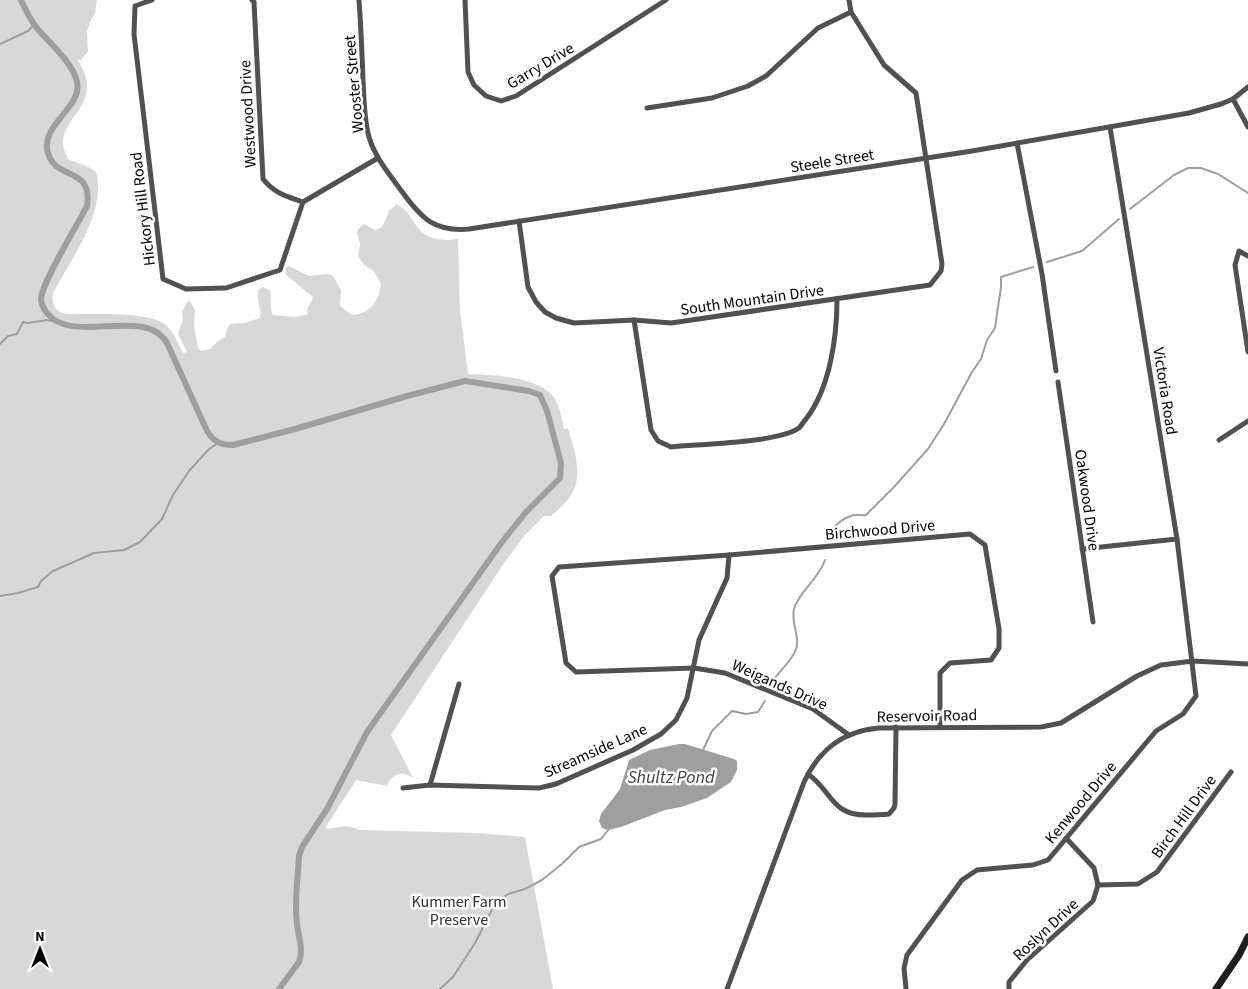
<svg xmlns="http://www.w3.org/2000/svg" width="1248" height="989" viewBox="0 0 1248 989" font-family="'Source Sans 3',sans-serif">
  <rect width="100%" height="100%" fill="#fff"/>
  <path fill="#d8d8d8" d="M0 0H97L95 13 91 20 87 31 88 51 81 60 78 59C82 69 88 77 87 88 85 117 49 129 69 160 79 163 88 166 96 172 107 212 71 259 53 293 51 305 56 312 67 314 91 315 150 310 167 326 175 334 178 344 183 353L187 352 178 334 183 320 182 312 187 302 190 301 195 310 194 326 198 348 201 351 210 349 217 342 225 337 227 329 230 324 245 323 260 318C262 308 255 298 259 289L263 287 270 290C272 298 269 308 273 315L296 317 308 314 307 310 313 297 286 275 285 269 289 266 309 276 329 274 333 276 341 290 340 306 352 315C370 314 379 301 381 284L374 271 364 265 358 256 360 244 357 233 358 229 364 224 375 230C384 228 384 222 388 214 389 210 394 207 396 204 406 209 410 216 415 224 424 239 442 242 458 239L460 311 468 374C493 375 540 376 555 399 560 408 562 419 564 429L568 428C573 448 584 473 572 493 567 502 559 509 551 516H544L524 536 502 566 391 735 413 778C402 770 391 774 387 786L356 780 325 828C340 830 342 822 359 830L477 833 525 837 553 989H0Z"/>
  <polygon fill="#9f9f9f" points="679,744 685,744 734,759 737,761 737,770 731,782 707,798 681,807 665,810 621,827 608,830 602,828 599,821 601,814 620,789 629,760 650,750"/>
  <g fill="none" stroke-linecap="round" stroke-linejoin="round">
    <g stroke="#9f9f9f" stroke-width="2">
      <polyline points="0,44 28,31 34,25"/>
      <polyline points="1130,209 1174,175 1188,168 1201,168 1218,174 1248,193"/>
      <polyline points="1047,262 1082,251 1119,219"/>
      <polyline points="0,344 8,336 17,334 23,322 28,323 47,320 58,322"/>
      <path d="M826 538C832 528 842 518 854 515 859 514 862 516 866 515L894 487 928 449 944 424 972 372 981 359 987 340 995 328 1001 287V277L1033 267"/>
      <polyline points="0,596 18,593 38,587 41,581 53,571 94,553 124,550 140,542 162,519 173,495 189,471 208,450 218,443"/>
      <path d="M772 682C778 672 797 656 797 644 798 632 791 622 794 609 799 591 819 579 825 560"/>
      <polyline points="703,750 712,731 732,711 746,714 758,712 765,701"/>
      <polyline points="440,989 453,977 475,943 496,902 508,894 525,889 542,880 563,863 579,847 601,839 609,829"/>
    </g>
    <path stroke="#9f9f9f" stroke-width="6" d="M21 0C25 9 30 19 36 27 49 43 72 61 77 82 83 107 39 126 48 153 56 181 93 166 87 206 78 224 42 282 41 299 41 304 44 309 47 313 72 346 145 305 167 343L207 431C214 442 221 445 233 445L295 429 407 396 465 381 529 391 540 395 547 411 561 463 560 478 526 512 502 542 367 732 327 809 302 847 299 856C298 878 294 902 297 923 298 937 304 948 299 962L279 989"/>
    <g stroke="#515151" stroke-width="5">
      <polyline points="152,0 135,6 134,34 163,279 186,289 226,288 280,270 303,202 378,158"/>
      <path d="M252 0 254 2 263 179C274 193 287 197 303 202"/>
      <path d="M359 0C361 27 362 54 363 80 364 99 364 119 369 137 375 158 391 176 403 193 422 219 435 232 469 229L972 151 1189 113 1221 104 1233 99 1248 87"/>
      <polyline points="465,0 468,72 474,85 486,96 501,101 516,96 666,0"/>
      <polyline points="1233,99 1248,127"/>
      <polyline points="647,108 712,98 748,86 766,76 818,28 851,12"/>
      <polyline points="1017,143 1042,274 1056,371"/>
      <polyline points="519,221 528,287 536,302 545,312 556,318 574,323 634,320 671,323 930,285 941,271 942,264 916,93 884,65 851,12 849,0"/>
      <polyline points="1248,256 1239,251 1235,265 1248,352"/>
      <path d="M634 320 651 430 658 441 671 447C700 444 777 443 799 428 801 426 804 421 806 419 830 388 837 337 837 299"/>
      <polyline points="1058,382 1093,622"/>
      <polyline points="1219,440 1248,421"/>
      <polyline points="1082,549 1177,539"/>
      <polyline points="849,735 813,709 725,673 694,668 576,672 566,663 552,576 559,567 729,555 970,534 985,545 999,629 999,648 991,660 950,663 940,673 940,727"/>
      <path d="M808 774C832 791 831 815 866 815 873 815 881 815 889 814L894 808 895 804 896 727"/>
      <polyline points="430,785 459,684"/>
      <polyline points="403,788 430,785 539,788 556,784 633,750 661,734 676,720 687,698 699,640 727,578 729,555"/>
      <polyline points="1098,885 1138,884 1157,872 1231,772"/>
      <path d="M727 989 804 782C819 750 842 731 879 728L1041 727 1061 723 1137 676 1161 665 1193 661 1248 664"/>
      <polyline points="906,989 904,968 907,955 962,880 977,870 1033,865 1048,860 1156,731 1183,714 1196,696 1177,539 1110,127"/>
      <polyline points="1009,989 1009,982 1027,960 1093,901 1098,885 1094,868 1066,838"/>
    </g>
    <polyline stroke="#1e1e1e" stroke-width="7" points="1216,989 1239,955 1248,937"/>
  </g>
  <g text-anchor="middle" stroke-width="5" stroke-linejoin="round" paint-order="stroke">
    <g font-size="16" fill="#000" stroke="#fff">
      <text transform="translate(540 65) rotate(-31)" y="6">Garry Drive</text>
      <text transform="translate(353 84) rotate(-95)" y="6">Wooster Street</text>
      <text transform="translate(247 114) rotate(-93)" y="6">Westwood Drive</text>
      <text transform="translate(832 160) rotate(-9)" y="6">Steele Street</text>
      <text transform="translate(142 209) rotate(-97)" y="6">Hickory Hill Road</text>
      <text transform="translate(752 299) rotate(-8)" y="6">South Mountain Drive</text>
      <text transform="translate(1166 391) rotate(81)" y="6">Victoria Road</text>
      <text transform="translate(1088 500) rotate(82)" y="6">Oakwood Drive</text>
      <text transform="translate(880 529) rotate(-5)" y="6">Birchwood Drive</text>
      <text transform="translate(780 684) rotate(24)" y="6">Weigands Drive</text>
      <text transform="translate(927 715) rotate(-1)" y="6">Reservoir Road</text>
      <text transform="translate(595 750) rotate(-24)" y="6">Streamside Lane</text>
      <text transform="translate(1080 802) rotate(-50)" y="6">Kenwood Drive</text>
      <text transform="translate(1183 816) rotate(-54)" y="6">Birch Hill Drive</text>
      <text transform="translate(1045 929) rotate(-43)" y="6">Roslyn Drive</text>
    </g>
    <g font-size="16" fill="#2f2f2f" stroke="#fff">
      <text x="459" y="907">Kummer Farm<tspan x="459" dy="18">Preserve</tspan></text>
    </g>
    <g font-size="18" font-style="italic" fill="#404040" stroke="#fff">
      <text x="671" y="783">Shultz Pond</text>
    </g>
  </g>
  <g transform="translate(40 949)" stroke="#ffffff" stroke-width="4" paint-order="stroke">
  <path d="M0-4L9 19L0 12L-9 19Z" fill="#000000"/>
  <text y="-8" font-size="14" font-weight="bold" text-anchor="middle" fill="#000000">N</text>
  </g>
</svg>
